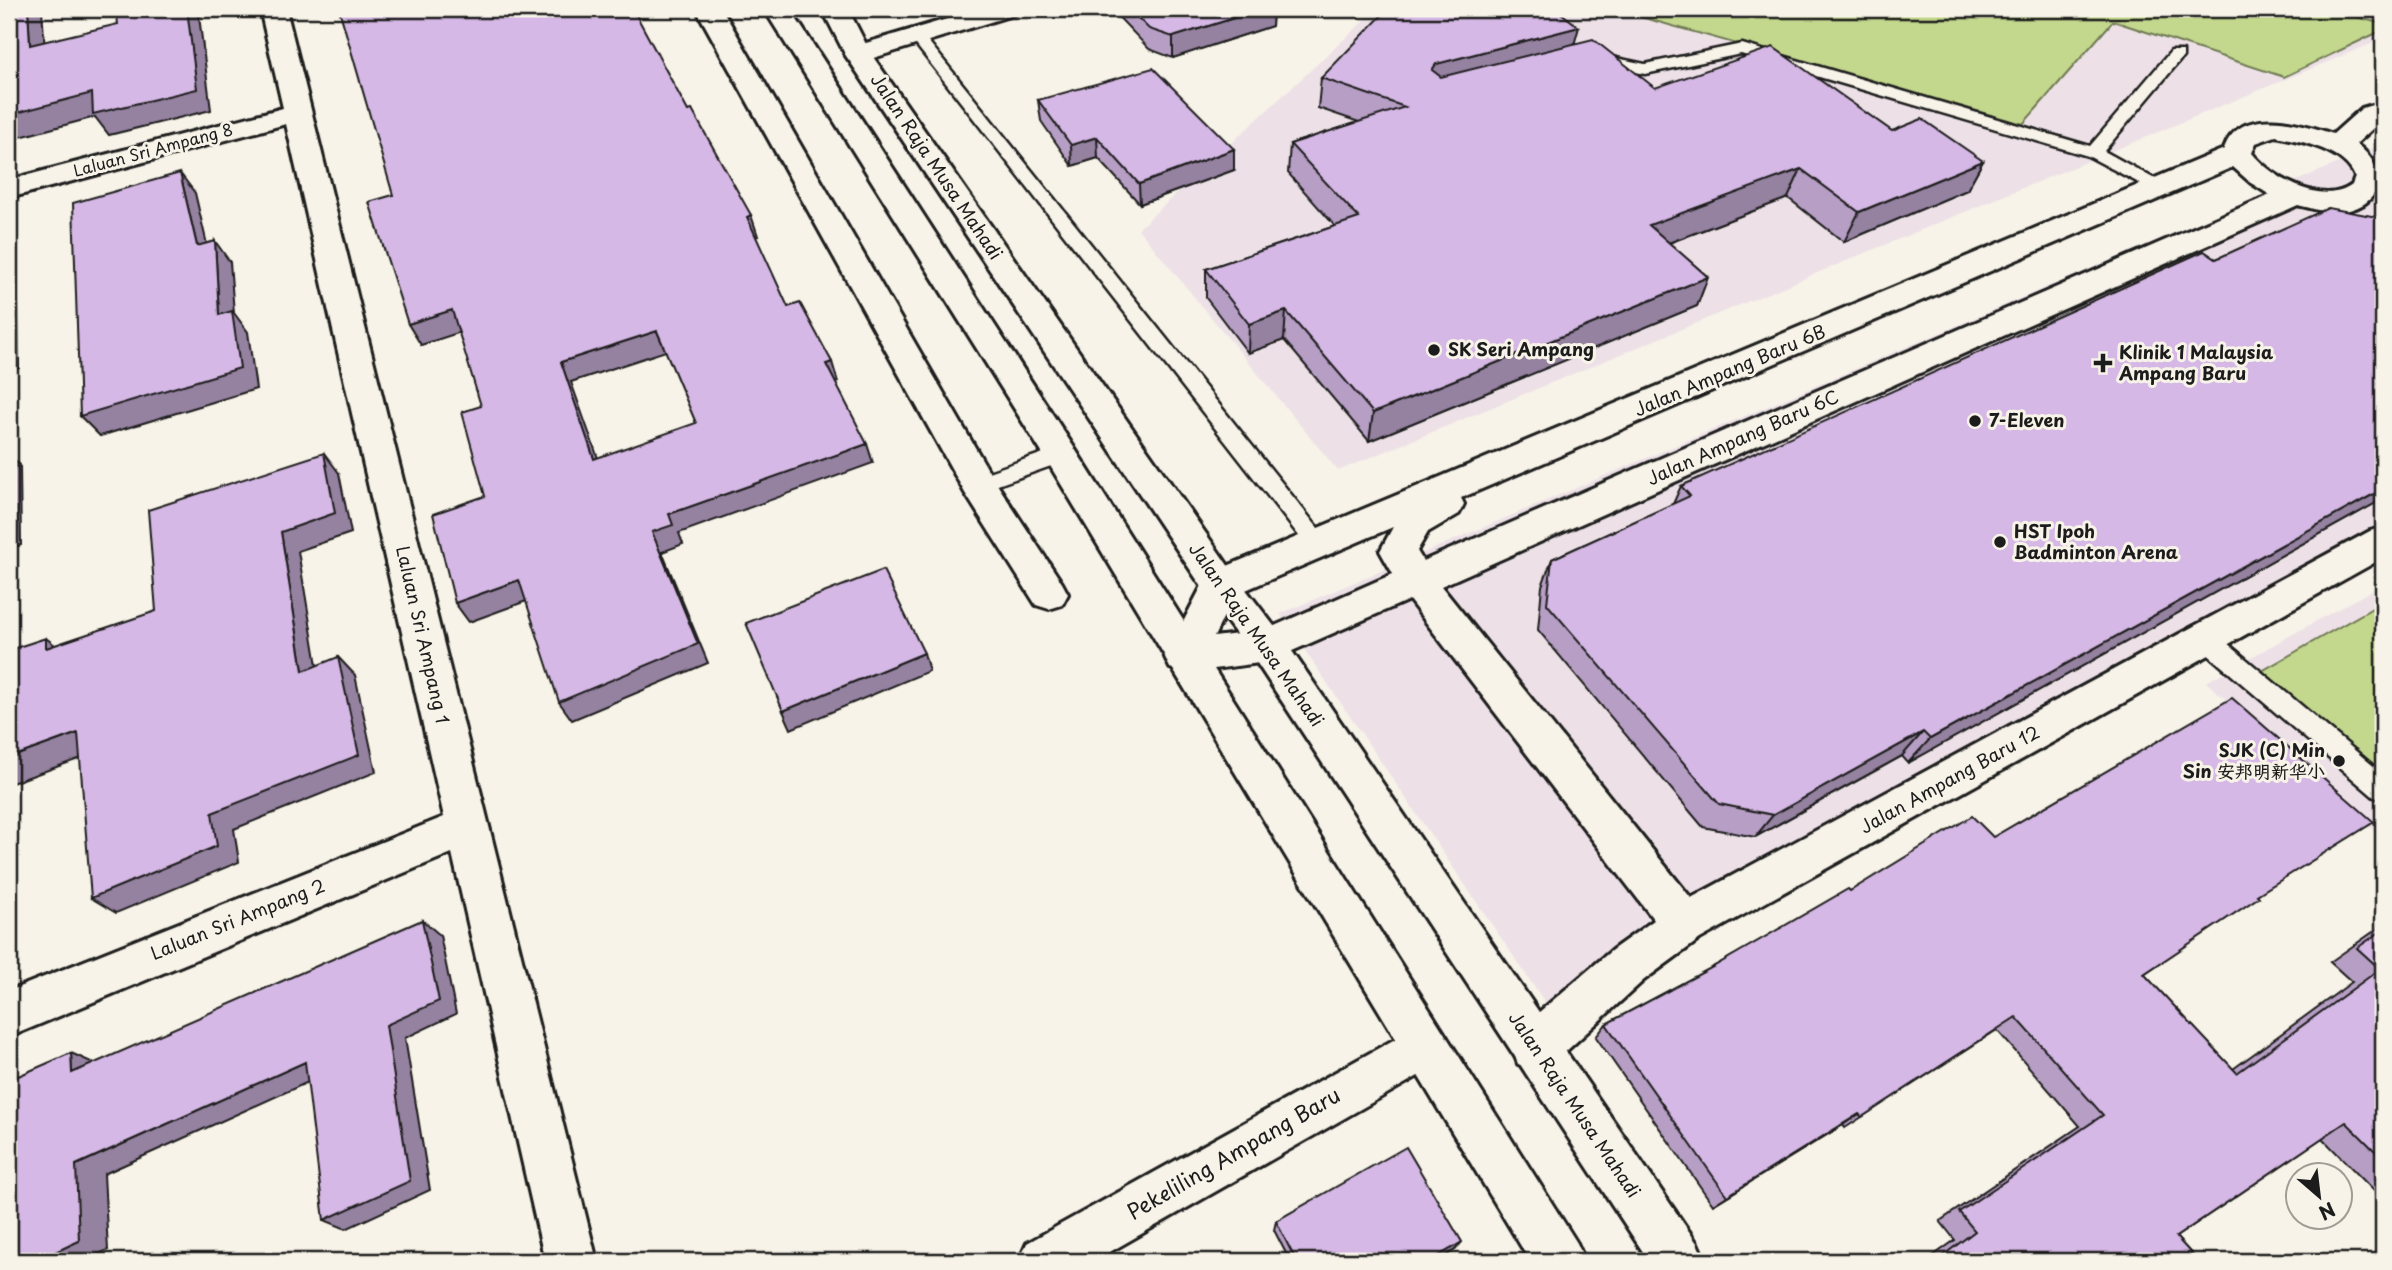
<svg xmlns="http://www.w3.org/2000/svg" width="2392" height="1270" viewBox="0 0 2392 1270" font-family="'Playpen Sans','LXGW WenKai TC',sans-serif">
  <rect width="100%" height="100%" fill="#f7f3e8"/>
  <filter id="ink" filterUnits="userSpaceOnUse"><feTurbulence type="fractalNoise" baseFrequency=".0143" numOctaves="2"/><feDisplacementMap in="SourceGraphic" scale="14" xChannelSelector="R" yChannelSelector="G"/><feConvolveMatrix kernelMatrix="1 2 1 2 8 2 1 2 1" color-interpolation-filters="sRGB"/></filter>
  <g filter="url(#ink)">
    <g fill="#ede1e7">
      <polygon points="1377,9 2347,9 2383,19 2383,39 1338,471 1138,229"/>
      <polygon points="2383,144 2383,561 1557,1020 1280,614"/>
      <polygon points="2383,584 2383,839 2206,682"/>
    </g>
    <g fill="#c3d88d" stroke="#707a54" stroke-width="2">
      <polygon points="1612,9 2326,9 2383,24 2383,30 2284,77 2113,21 2023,124"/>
      <polygon points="2383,602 2383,774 2262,671"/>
    </g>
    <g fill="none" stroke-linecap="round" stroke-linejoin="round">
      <g stroke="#1c1c1c" stroke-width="5">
        <g id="lane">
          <polygon points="915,29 920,31 1326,538 1329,544 1326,550 1318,552 1310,550 910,37 907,34"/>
          <polygon points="1742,44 2090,146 2171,51 2183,51 2183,57 2104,151 2171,188 2168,192 2156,192 2088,156 1741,54 1645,74 1591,62 1589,59 1597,54 1645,64"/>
          <polygon points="1061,447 1068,450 1071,455 1068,460 978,492 971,490 968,484 971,478"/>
          <polygon points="2206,630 2214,632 2383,774 2383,800 2374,797 2198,646 2195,639 2198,632"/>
        </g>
      </g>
      <g stroke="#1c1c1c" stroke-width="6">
        <g id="street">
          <polygon points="260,9 286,9 597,1261 545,1261 452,853 9,1037 9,991 444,817 286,124 9,198 9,180 283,108"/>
          <polygon points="696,9 722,9 991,475 1062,583 1068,594 1062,605 1049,609 1036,605 965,493"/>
          <polygon points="981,9 1020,9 1016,14 867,60 849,60 845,54 849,48"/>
          <path d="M2383 102V119L2356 144C2392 170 2383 210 2335 212 2323 212 2310 208 2298 205L1441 586 1691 898 2370 531 2383 527V558L1700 939 1644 980 1552 1064 1535 1070 1518 1064 1512 1047 1518 1030 1612 950 1654 920 1409 600 1267 662 1184 673 1170 668 1165 657 1208 574 2224 149C2239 104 2301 123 2333 134L2362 108ZM2276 136C2301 141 2345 150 2355 177L2352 185C2323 207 2272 178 2252 153L2256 143ZM2233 167 2251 183 2270 195 1423 561 1417 551 1428 532 1459 514 1464 504 1461 498ZM1393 527 1380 551 1393 574 1263 631 1214 637 1234 595Z"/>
          <polygon points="1424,1023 1441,1029 1447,1046 1441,1063 1094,1261 1019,1261 1027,1243"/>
        </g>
      </g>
      <g stroke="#1c1c1c" stroke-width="6">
        <g id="secondary">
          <polygon points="764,9 790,9 1073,446 1577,1243 1585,1261 1530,1261 1049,464"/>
          <polygon points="822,9 848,9 871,54 1234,574 1281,635 1697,1243 1705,1261 1649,1261 1253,657 1208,596 845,54"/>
        </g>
      </g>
      <use href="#lane" fill="#f7f3e8" fill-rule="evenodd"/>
      <use href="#street" fill="#f7f3e8" fill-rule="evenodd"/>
      <use href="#secondary" fill="#f7f3e8" fill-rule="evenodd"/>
    </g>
    <g fill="#b79ec5" stroke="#1c1c1c" stroke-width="2">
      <polygon points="1111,9 1273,9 1272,26 1173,58 1149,49"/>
      <polygon points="1575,43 1655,88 1892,131 1983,161 1967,190 1844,242 1788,198 1669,243 1708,277 1697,306 1369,441 1284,340 1248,353 1206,298 1206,269 1335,226 1288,173 1290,144 1359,122 1318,108 1321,78"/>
      <polygon points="1038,100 1234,170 1140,204 1098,158 1072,166 1041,121"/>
      <polygon points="2383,146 2383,175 2379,172 2373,158"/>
      <polygon points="2383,218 2383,499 1908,763 1902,756 1755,837 1703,827 1538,630 1542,586 1552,559 1673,504 1681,486 2216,259"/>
      <polygon points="1993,837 2257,895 2144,974 2233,1069 2352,982 2330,962 2383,925 2383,1200 2322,1138 2176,1237 2198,1261 1926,1261 1955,1240 1940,1221 2080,1126 1997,1030 1845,1128 1843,1125 1713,1205 1596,1037 1606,1024 1713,967 1850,891"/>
      <polygon points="1276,1221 1455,1250 1437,1261 1290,1261 1274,1230"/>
    </g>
    <g fill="#9581a0" stroke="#1c1c1c" stroke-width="2">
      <polygon points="28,9 42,9 46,65 30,45"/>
      <polygon points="187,9 206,9 207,14 199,16 211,110 109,135 95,117 9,140 9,115"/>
      <polygon points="1263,9 1273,9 1272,26 1173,58 1173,37"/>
      <polygon points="1579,27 1571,56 1427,100 1432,70 1436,64"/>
      <polygon points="1097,137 1098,158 1072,166 1071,145"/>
      <polygon points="1234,149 1234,170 1140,204 1139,184"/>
      <polygon points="1983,161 1967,190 1844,242 1859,212"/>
      <polygon points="1801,169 1788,198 1639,254 1649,225"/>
      <polygon points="180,173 195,193 212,266 197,246"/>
      <polygon points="751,215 758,236 754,237 747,217"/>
      <polygon points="215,241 230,262 234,313 248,332 256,389 100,436 80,416 219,315"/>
      <polygon points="1708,277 1697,306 1369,441 1373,413"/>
      <polygon points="9,296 18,306 19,368 9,371"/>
      <polygon points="452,310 464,331 421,345 408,324"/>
      <polygon points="1286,311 1284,340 1248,353 1249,324"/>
      <polygon points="657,331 666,351 571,382 605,478 594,459 561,362"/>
      <polygon points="832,362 838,382 832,384 826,364"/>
      <polygon points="867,444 873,463 679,533 683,544 662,552 708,663 572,720 559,702 652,532 669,514"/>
      <polygon points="324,453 339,473 351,533 298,551 321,689 303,671 281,532"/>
      <polygon points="9,455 20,465 21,545 9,549"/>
      <polygon points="2383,489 2383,499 1908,763 1930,739"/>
      <polygon points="519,580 532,599 469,622 455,603"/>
      <polygon points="46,638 69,656 46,648"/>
      <polygon points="924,653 929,671 791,729 783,711"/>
      <polygon points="338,657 355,675 376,772 234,829 239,862 116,913 91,898 212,813"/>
      <polygon points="1923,732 1902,756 1755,837 1773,815"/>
      <polygon points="78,733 101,751 9,784 9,758"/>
      <polygon points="422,920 440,935 456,1014 405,1038 430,1190 346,1229 324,1220 386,1025"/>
      <polygon points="71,1053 98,1065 72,1073"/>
      <polygon points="305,1062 326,1074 104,1174 108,1250 83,1261 36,1261 76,1165"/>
      <polygon points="1859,1114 1843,1125 1713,1205 1727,1196"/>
      <polygon points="1462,1242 1455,1250 1437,1261 1430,1261"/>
    </g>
    <g fill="#d5b8e5" stroke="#1c1c1c" stroke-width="2" fill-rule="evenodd">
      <polygon points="9,9 28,9 30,45 118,24 116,9 187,9 197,89 93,114 92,93 9,115"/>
      <path d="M339 9H633L688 111 692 110 751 215 747 217 788 307 800 303 832 362 826 364 867 444 669 514 673 525 652 532 698 644 559 702 519 580 455 603 433 514 485 496 462 412 481 406 452 310 408 324 369 202 393 195ZM657 331 696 423 594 459 561 362Z"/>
      <polygon points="1129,9 1263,9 1173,37 1149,29"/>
      <polygon points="1388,9 1556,9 1579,27 1436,64 1432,70 1441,77 1593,39 1655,88 1773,47 1892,131 1922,119 1983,161 1859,212 1801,169 1649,225 1708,277 1373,413 1286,311 1249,324 1206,269 1359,218 1290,144 1405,107 1321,78"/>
      <polygon points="1153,68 1234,149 1139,184 1097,137 1071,145 1038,100"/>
      <polygon points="180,173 197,246 215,241 219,315 232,311 240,368 80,416 73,203"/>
      <polygon points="2328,208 2383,218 2383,489 1930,739 1923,732 1773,815 1719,804 1547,604 1552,559 1690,496 1681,486 2204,251 2216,259"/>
      <polygon points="324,453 335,513 281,532 303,671 338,657 359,755 212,813 217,846 91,898 78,733 9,758 9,650 46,638 46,648 156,611 148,510"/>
      <polygon points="883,570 924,653 783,711 746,623"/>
      <polygon points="2232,698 2374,822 2257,895 2259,897 2144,974 2237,1073 2380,969 2357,948 2383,930 2383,1159 2346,1122 2176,1237 2198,1261 1936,1261 1975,1231 1959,1212 2103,1115 2016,1017 1862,1117 1859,1114 1727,1196 1606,1024 1713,967 1848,889 1850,891 1972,816 1993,837"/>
      <polygon points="422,920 439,1001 386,1025 410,1181 324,1220 305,1062 76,1165 79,1241 36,1261 9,1261 9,1080 71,1053 72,1073"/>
      <polygon points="1406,1147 1462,1242 1430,1261 1296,1261 1276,1221"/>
    </g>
  </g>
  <g fill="#1c1c1c" stroke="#f7f3e8" stroke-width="2.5">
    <circle cx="1434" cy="350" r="7"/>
    <path d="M2099.5 352.5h7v7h7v7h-7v7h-7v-7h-7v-7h7z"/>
    <circle cx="1975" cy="421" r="7"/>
    <circle cx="2000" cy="542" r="7"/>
    <circle cx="2339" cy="761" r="7"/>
  </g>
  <g text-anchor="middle" stroke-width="6" stroke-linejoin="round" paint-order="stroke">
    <g font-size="16" fill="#1c1c1c" stroke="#f7f3e8">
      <text transform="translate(153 150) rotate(-15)" y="6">Laluan Sri Ampang 8</text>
    </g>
    <g font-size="18" fill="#1c1c1c" stroke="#f7f3e8">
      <text transform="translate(936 167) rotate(56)" y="6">Jalan Raja Musa Mahadi</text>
      <text transform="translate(1730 371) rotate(-23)" y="6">Jalan Ampang Baru 6B</text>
      <text transform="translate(1743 438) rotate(-24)" y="6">Jalan Ampang Baru 6C</text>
      <text transform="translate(422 635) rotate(77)" y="6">Laluan Sri Ampang 1</text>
      <text transform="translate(1256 635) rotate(55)" y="6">Jalan Raja Musa Mahadi</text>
      <text transform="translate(1950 780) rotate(-29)" y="6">Jalan Ampang Baru 12</text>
      <text transform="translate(238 920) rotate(-22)" y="6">Laluan Sri Ampang 2</text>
      <text transform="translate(1574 1105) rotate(56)" y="6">Jalan Raja Musa Mahadi</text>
    </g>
    <g font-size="18" font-weight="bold" fill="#1c1c1c" stroke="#f7f3e8" text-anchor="start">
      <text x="1448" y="356">SK Seri Ampang</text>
      <text x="2119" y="359">Klinik 1 Malaysia<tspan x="2119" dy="21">Ampang Baru</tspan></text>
      <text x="1989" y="427">7-Eleven</text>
      <text x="2014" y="538">HST Ipoh<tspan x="2014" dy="21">Badminton Arena</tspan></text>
      <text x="2325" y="757" text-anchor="end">SJK (C) Min<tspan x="2325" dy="21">Sin 安邦明新华小</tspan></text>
    </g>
    <g font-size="21" fill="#1c1c1c" stroke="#f7f3e8">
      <text transform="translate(1234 1154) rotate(-30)" y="7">Pekeliling Ampang Baru</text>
    </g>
  </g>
  <rect width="2392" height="1270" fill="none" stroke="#f7f3e8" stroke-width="35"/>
  <rect x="18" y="18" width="2357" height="1235" fill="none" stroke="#1c1c1c" stroke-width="2.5" filter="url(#ink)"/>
  <g transform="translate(2319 1196) rotate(152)"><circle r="33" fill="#f7f3e8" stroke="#9f9d96" stroke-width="2"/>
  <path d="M0-5L12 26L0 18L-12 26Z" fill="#1c1c1c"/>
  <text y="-10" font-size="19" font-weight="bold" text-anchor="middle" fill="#1c1c1c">N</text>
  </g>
</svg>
